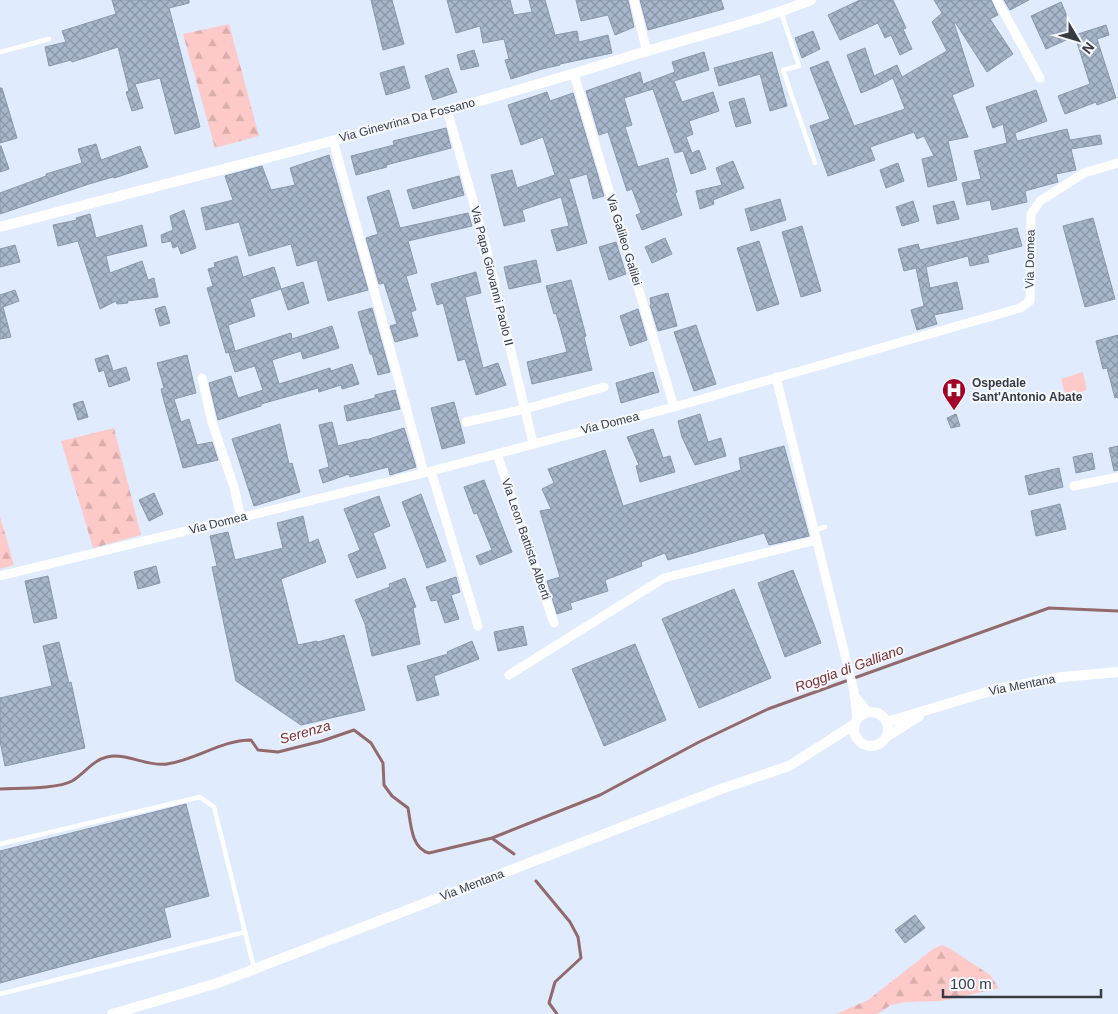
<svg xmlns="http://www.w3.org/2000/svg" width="1118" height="1014" viewBox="0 0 1118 1014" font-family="Helvetica,sans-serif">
  <defs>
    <pattern id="forest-firs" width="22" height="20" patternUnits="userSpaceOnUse" patternTransform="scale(1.25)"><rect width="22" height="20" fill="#fecac9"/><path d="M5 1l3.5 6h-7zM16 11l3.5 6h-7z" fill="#daaeae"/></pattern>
    <pattern id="building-cross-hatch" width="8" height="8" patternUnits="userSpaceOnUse" patternTransform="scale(1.25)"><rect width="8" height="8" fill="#a8b6cb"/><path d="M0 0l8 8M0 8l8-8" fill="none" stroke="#8a95a6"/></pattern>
  </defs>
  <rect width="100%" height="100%" fill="#e0ecfe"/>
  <polygon fill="#fecac9" points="1083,372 1087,390 1066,397 1061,379"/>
  <g fill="url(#forest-firs)">
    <polygon points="229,24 259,136 215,148 183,34"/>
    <polygon points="114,428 141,535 93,548 61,441"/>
    <polygon points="0,516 14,565 0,569"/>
    <polygon points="942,945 949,948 990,975 999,988 942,1001 906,1002 891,1005 877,1014 836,1014 868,1000 933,949"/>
  </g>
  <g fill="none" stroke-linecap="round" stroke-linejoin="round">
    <g stroke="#936a6c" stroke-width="3">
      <path d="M0 789C18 788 58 789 72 781 84 774 93 760 107 757 125 752 147 767 167 764 196 760 221 740 251 740L258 750 278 752 322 741 354 730 371 743 383 763 384 785 392 796 408 808C411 824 411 848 429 853L492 838 600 795 699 742 768 709 1049 608 1118 611"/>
      <polyline points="493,839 514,854"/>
      <polyline points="536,881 570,922 578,937 581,958 555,982 549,1003 557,1014"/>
    </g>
  </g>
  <g fill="url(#building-cross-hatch)" stroke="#8a98ac">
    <polygon points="112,0 189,0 189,3 169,8 200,127 175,134 160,78 135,84 143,108 132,111 126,92 129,91 118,47 72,62 71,60 49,66 45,47 66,42 62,31 116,14"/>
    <polygon points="371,0 392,0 404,44 383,50"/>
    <polygon points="447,0 510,0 514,15 532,12 529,0 545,0 555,35 577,31 579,42 608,35 612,53 560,64 560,65 542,69 511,79 505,60 509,59 504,39 483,43 480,26 456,33"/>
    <polygon points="576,0 628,0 634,27 615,35 608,15 581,21"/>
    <polygon points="640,0 721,0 724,9 648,30"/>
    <polygon points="860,0 893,0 906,28 903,29 912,49 900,55 891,35 885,38 878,23 840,40 828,15"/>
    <polygon points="934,0 991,0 998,15 990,19 1013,54 987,72 955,22 954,23 974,86 952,95 968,137 948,141 957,180 928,187 922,159 934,156 924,136 917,139 914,132 870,147 875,160 828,176 810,126 830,119 810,68 828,61 854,126 905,109 893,78 878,86 861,93 847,55 865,48 874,76 897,65 902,77 947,51 932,22 942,13"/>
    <polygon points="1004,0 1029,0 1010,10"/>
    <polygon points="1061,2 1075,35 1106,25 1109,35 1097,39 1116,98 1097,105 1096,102 1065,114 1058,96 1090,84 1075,36 1046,49 1031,16"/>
    <polygon points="813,31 820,49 802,58 795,38"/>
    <polygon points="474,50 479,66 461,70 457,55"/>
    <polygon points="704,52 709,70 674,81 682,102 713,92 719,111 689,121 693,134 686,137 692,153 699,150 706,169 691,174 683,151 675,153 653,89 624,98 632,125 625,127 638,167 668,158 677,192 675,193 682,215 642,230 636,215 641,213 632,189 627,191 608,132 599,135 586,91 640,72 643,84 675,72 672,62"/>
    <polygon points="772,52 787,106 770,111 760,74 719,86 714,68"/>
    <polygon points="404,66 410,88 386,95 380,73"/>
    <polygon points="448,68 457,92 433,100 425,76"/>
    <polygon points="0,88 2,88 17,138 0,143"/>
    <polygon points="1036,90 1047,121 1015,133 1017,141 1067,129 1070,140 1100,135 1102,144 1071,149 1076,170 1056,174 1058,182 1025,191 1027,202 992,210 990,200 967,205 962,183 981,179 974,151 1007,143 1003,124 993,128 986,107"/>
    <polygon points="547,92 550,101 573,93 604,196 593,199 587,174 569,179 587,243 557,251 551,230 569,226 561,197 522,210 525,221 504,226 491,175 512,170 517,188 555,175 543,137 521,145 508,105"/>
    <polygon points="744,98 751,123 736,127 729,102"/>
    <polygon points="446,128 451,148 386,165 387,167 356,175 351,156 394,145 393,141"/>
    <polygon points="96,144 101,160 140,146 148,167 114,178 113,177 89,184 0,214 0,193 46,176 46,174 82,163 78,149"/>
    <polygon points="0,146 1,146 9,169 0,172"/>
    <polygon points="329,155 368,290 328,301 317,260 297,266 291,244 249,256 239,222 206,230 201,208 233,200 225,176 262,166 271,190 295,185 290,168"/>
    <polygon points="733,161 744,188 713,200 714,204 700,209 696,191 722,185 716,168"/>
    <polygon points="898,163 904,181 886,188 880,170"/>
    <polygon points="459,176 464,195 413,209 407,190"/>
    <polygon points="389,190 400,228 468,213 472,226 408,241 417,273 406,276 416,310 411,312 418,336 395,342 390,326 397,324 384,283 379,284 366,238 378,234 367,197"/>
    <polygon points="780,199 786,220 751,231 745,209"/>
    <polygon points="913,201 919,221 902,226 896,207"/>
    <polygon points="954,201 959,219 937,224 933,206"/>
    <polygon points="184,210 196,248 181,254 178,246 173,248 171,241 162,243 161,235 173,230 170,216"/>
    <polygon points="90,214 96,238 142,225 147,246 106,256 110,273 142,261 148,280 154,278 158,297 127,301 128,303 117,304 116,301 100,309 78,241 58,246 53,225 77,220 76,218"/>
    <polygon points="1093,218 1115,299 1085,307 1063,226"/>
    <polygon points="802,226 821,291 801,297 782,232"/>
    <polygon points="1017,228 1022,246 987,255 989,262 970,266 968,256 926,267 930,288 957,282 963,309 934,315 937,324 917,330 911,310 924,306 916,268 904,271 898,249 918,244 920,250"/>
    <polygon points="665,238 672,254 652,263 645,247"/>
    <polygon points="759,241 779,304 757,311 737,248"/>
    <polygon points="616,242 626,274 609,280 599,247"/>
    <polygon points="15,245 20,262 0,267 0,249"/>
    <polygon points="237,256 243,277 274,267 281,289 250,299 255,316 228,325 235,351 226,353 207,288 213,286 208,269 215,267 214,263"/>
    <polygon points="536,260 541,282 509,289 504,267"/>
    <polygon points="476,272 481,293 465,297 483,368 498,363 506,385 476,395 465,359 458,361 443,303 437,305 431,284"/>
    <polygon points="571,280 586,336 584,337 592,370 532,384 527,362 567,352 556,313 554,314 546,286"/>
    <polygon points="303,282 309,303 288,310 281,289"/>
    <polygon points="15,290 19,301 3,307 11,337 0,339 0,295"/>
    <polygon points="668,293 677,326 658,331 650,305 651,304 650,298"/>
    <polygon points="165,306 170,323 160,326 155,309"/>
    <polygon points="372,308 390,372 378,375 372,354 370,354 358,312"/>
    <polygon points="638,309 647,340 630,346 620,316"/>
    <polygon points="696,325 716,384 694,391 674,332"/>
    <polygon points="332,326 339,348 303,359 301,351 272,360 279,384 330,368 331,371 352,364 359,384 342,389 341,385 319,392 318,388 261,404 261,406 218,420 209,383 231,376 238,398 263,390 255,366 235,372 229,353 291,333 292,339"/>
    <polygon points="1118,335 1118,397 1115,398 1107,368 1103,369 1096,341"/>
    <polygon points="108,355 113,371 126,367 130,380 109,387 104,370 99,372 95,359"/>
    <polygon points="187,355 196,393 174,399 181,422 189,419 197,445 212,442 218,460 183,468 164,401 161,389 164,388 157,363"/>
    <polygon points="653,372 659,392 621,403 616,383"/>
    <polygon points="395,390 400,409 347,421 344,406 375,398 375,395"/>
    <polygon points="83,401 88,417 78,420 73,404"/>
    <polygon points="454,402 465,443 442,449 431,408"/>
    <polygon points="700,414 708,442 721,438 726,456 695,465 682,437 678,421"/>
    <polygon points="956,414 960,426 951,428 947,418"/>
    <polygon points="332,422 338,446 366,439 366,440 404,428 416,467 390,475 388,467 350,477 349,474 323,483 319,470 329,467 319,425"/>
    <polygon points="280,424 289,464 292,463 300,492 254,506 232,439"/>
    <polygon points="653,429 663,458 670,456 675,472 640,482 636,466 639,465 627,437"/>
    <polygon points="784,446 809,536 769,545 764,533 668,560 665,553 641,562 642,566 605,580 608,591 570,603 572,609 557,614 547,581 560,577 540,511 551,509 542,489 554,483 548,469 605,450 623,506 741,470 739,458"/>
    <polygon points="1118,446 1118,470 1114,471 1109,448"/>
    <polygon points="1092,453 1095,469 1076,473 1073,457"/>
    <polygon points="1059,468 1063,487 1029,495 1025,476"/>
    <polygon points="484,480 512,552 480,565 476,556 492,550 477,513 474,514 464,487"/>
    <polygon points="154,493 163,514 149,521 139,500"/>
    <polygon points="421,494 446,561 427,568 402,502"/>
    <polygon points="379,496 390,526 373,533 386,568 357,578 348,555 360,550 344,509"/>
    <polygon points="1060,504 1066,529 1036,536 1031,511"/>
    <polygon points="303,516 309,543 318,539 326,562 281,579 298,645 317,641 318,642 344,635 365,710 301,725 236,681 212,567 217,566 210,536 228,532 235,560 283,548 277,523"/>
    <polygon points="156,566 160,583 138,589 134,572"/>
    <polygon points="793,570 821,643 785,657 758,583"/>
    <polygon points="48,576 57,618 34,623 25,581"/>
    <polygon points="456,577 460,592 451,595 459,619 445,623 437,600 431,601 426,587"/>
    <polygon points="405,578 416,607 413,608 420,644 372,656 365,624 355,600 390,587 389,584"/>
    <polygon points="734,589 771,678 699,708 662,619"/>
    <polygon points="523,626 527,645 498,651 494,632"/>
    <polygon points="472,641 479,659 434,676 439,695 417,701 407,666 448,654 447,652"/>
    <polygon points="59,642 69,683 71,682 85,748 5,766 0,741 0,698 52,686 43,646"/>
    <polygon points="635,644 666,720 604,746 572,669"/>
    <polygon points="186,804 209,896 164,908 171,937 0,983 0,851"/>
    <polygon points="915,915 925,928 905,943 895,930"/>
  </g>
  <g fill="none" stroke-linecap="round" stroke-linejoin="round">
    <g stroke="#fff" stroke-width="4.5">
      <polyline points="781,12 799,66 783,70 815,163"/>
      <polyline points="0,52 49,39"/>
      <polyline points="815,530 825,527"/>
      <polyline points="0,844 200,797 214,807 254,968"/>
      <polyline points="0,994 245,932"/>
    </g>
    <g stroke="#fff" stroke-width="9">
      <polyline points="634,0 647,52"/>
      <polyline points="997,0 1040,78"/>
      <polyline points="574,74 674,407"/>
      <polyline points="447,110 484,239 533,443"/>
      <polyline points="333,140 424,473"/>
      <polyline points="776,377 854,691 857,720"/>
      <polyline points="202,378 212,422 234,487 241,518"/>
      <polyline points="466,422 525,409 604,387"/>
      <polyline points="497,454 554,623"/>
      <polyline points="431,471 478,626"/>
      <polyline points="1074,486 1118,477"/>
      <polyline points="0,576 424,473 674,407 1020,308 1030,301 1031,214 1040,201 1084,173 1118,163"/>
      <polyline points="509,675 664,578 817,540"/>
      <polyline points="854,695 868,712"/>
    </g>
    <g stroke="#fff" stroke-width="10">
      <path d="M0 227C212 171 428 120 637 54 695 36 754 23 811 0"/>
      <circle cx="871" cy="729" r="17"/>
      <polyline points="887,722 997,689 1062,677 1118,672"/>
      <polyline points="886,737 919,716"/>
      <polyline points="112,1014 218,983 721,789 789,766 855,724"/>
    </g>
  </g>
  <defs>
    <g id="hospital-pin" transform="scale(1.25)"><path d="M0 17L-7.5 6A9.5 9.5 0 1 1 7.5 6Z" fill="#a20328" stroke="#f5f8fd"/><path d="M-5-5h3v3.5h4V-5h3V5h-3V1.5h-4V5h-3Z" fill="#fff"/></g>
  </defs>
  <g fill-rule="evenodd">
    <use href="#hospital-pin" x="954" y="390"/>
  </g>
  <g text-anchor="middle" stroke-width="4" stroke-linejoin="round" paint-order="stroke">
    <g font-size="12" fill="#363b44" stroke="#f5f8fd">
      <text transform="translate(407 120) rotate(-15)" y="4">Via Ginevrina Da Fossano</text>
      <text transform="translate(624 240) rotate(73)" y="4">Via Galileo Galilei</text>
      <text transform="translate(1030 259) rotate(-89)" y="4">Via Domea</text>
      <text transform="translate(492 276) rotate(76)" y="4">Via Papa Giovanni Paolo II</text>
      <text transform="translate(610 423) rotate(-14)" y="4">Via Domea</text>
      <text transform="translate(218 523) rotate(-14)" y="4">Via Domea</text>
      <text transform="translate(526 539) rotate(71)" y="4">Via Leon Battista Alberti</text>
      <text transform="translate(1022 685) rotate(-11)" y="4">Via Mentana</text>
      <text transform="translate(472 885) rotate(-21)" y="4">Via Mentana</text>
    </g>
    <g font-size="12" font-weight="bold" fill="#363b44" stroke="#f5f8fd" text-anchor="start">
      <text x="972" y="387">Ospedale<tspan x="972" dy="14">Sant'Antonio Abate</tspan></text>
    </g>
    <g font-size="14" font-style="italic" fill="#7d3135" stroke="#f5f8fd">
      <text transform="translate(849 668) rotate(-20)" y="5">Roggia di Galliano</text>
      <text transform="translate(305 732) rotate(-16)" y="5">Serenza</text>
    </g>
  </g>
  <g transform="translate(1078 40) rotate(128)" stroke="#f5f8fd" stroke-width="4" paint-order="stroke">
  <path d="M0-4L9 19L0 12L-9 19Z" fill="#363b44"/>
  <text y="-8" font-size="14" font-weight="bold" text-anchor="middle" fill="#363b44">N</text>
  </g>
  <path d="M943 989v8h158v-8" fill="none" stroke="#363b44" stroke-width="2.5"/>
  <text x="950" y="989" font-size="15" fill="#363b44" stroke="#f5f8fd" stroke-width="4" paint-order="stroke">100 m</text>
</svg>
